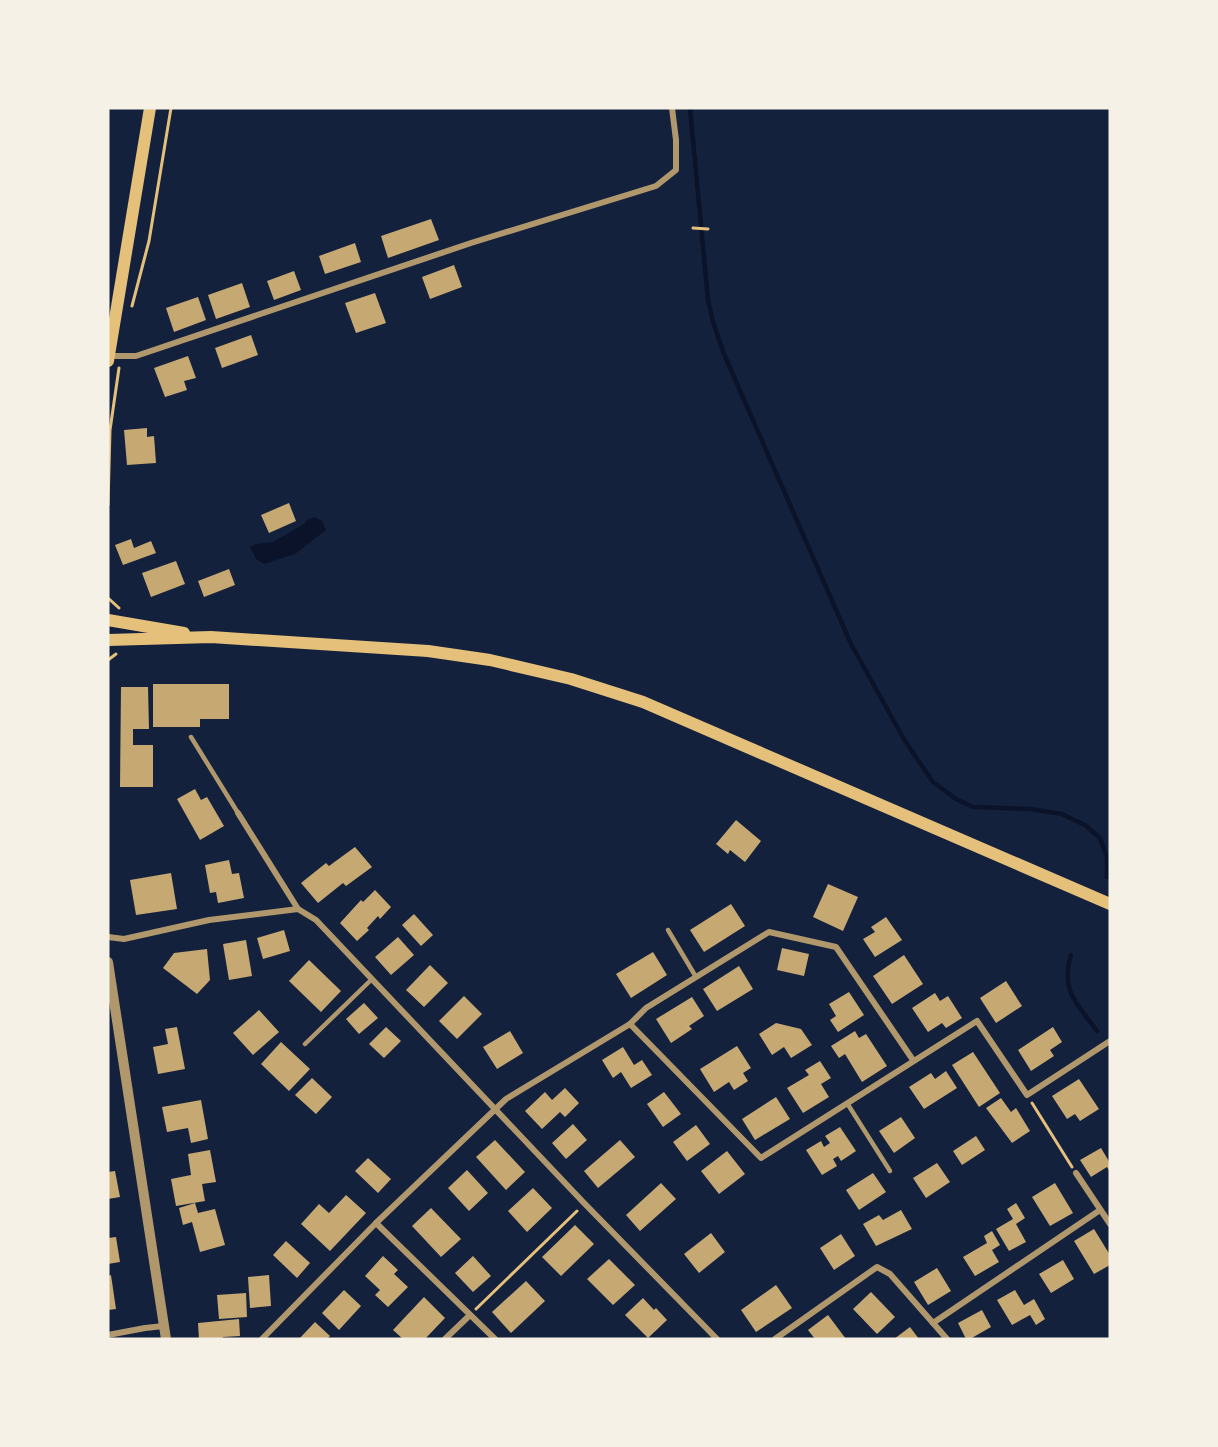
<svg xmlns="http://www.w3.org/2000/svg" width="1218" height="1447" viewBox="0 0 1218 1447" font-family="Commissioner,sans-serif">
  <rect width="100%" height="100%" fill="#14213d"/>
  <polygon fill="#0b132b" points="315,517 322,521 326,530 295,554 264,564 256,559 250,547 256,544 273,542 304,524 307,520"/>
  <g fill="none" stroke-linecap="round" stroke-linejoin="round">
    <g stroke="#0b132b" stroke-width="4.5">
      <polyline points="690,108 708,300 713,322 724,354 851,644 905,741 933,782 956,799 973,807 1030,809 1062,814 1085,825 1100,838 1107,857 1107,877"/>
      <path d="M1071 955C1060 990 1077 1004 1097 1031"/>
    </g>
  </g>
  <g fill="#c6a872">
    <polygon points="431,219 439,240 388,258 381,236"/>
    <polygon points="355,243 361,262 325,274 319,256"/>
    <polygon points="454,265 462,287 430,299 422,277"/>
    <polygon points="294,271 301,290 274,300 267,281"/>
    <polygon points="242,283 250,307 216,319 208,295"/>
    <polygon points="375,293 386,323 356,333 345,303"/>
    <polygon points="198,297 206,320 174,332 166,308"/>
    <polygon points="251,335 258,355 222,368 215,348"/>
    <polygon points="188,356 196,378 184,381 187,390 165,397 154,368"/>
    <polygon points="147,428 147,437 154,436 156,463 127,465 124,430"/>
    <polygon points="289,503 296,521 269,533 261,515"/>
    <polygon points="131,539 134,548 151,541 156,553 123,565 115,545"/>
    <polygon points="176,561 185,584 151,597 142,573"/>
    <polygon points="229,569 235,585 204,597 198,581"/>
    <polygon points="153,684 229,684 229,719 200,719 200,727 153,727"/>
    <polygon points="121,687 148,687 149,729 133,729 133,745 153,745 153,787 120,787"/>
    <polygon points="195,789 201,800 207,797 224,826 200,840 177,799"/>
    <polygon points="736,820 761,841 745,862 730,850 728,854 716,844"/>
    <polygon points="355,847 372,867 346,886 343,883 318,903 301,883 326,863 329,866"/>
    <polygon points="229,860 232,874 239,873 244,898 218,903 216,892 210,893 205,865"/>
    <polygon points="171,873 177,909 136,915 130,880"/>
    <polygon points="828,884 858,897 843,931 813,917"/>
    <polygon points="375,890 391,907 380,919 378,916 367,928 369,930 357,941 340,923 361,900 363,902"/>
    <polygon points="731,904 745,926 704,952 690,930"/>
    <polygon points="414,914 433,935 421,946 402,925"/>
    <polygon points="886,917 902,940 875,957 863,939 875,932 871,927"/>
    <polygon points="284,930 290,951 263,959 257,938"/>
    <polygon points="398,937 414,955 391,975 375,957"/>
    <polygon points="246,940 252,976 229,980 223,944"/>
    <polygon points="782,948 809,954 804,976 777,970"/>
    <polygon points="207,949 210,980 197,994 163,968 174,953"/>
    <polygon points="653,952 667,975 631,998 616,974"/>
    <polygon points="904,955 923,984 892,1004 873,976"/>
    <polygon points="309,960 341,991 321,1012 289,981"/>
    <polygon points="430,965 448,983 424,1007 406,990"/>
    <polygon points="739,966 753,989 717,1011 703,989"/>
    <polygon points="1006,981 1022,1006 996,1023 980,998"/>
    <polygon points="849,992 864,1015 838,1032 830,1020 836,1016 829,1004"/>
    <polygon points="935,993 940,1001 948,996 962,1018 946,1028 942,1023 928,1032 912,1008"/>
    <polygon points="464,996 482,1014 457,1039 439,1021"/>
    <polygon points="692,997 704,1016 689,1026 692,1029 671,1043 656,1019"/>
    <polygon points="364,1003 378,1018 359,1034 346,1019"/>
    <polygon points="259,1010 279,1032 253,1055 233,1033"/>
    <polygon points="776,1023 801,1029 812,1045 791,1058 784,1047 772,1055 759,1034"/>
    <polygon points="177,1027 185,1069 158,1074 153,1047 168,1044 165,1029"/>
    <polygon points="386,1027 401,1041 384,1058 369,1044"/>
    <polygon points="1053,1027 1062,1042 1050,1050 1054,1056 1031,1071 1018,1050"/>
    <polygon points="510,1031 523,1053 497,1069 483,1047"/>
    <polygon points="855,1031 859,1038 866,1034 887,1066 862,1082 845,1054 839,1058 831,1046"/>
    <polygon points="281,1042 310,1069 289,1091 261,1064"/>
    <polygon points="737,1046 751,1068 743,1073 748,1081 734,1090 729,1082 714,1092 700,1069"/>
    <polygon points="623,1047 634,1065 642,1060 652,1075 631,1088 621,1072 613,1078 602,1060"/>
    <polygon points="973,1052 1000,1093 979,1107 952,1065"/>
    <polygon points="820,1061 831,1078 821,1084 829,1097 803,1113 787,1088 809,1075 805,1070"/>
    <polygon points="946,1071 957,1088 924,1109 909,1087 931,1073 935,1079"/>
    <polygon points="312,1078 332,1097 316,1114 295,1095"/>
    <polygon points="1079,1079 1099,1109 1080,1121 1075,1114 1067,1119 1052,1096"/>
    <polygon points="565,1088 579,1103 565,1117 560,1112 542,1129 525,1111 545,1092 552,1100"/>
    <polygon points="664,1092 681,1114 663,1127 647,1104"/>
    <polygon points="776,1097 790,1119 755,1140 742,1119"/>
    <polygon points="1001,1098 1011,1112 1016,1108 1030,1131 1012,1143 986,1108"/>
    <polygon points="201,1100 208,1139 191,1143 188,1128 167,1132 162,1107"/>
    <polygon points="901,1117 915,1138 894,1153 879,1131"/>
    <polygon points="573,1124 587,1140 566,1159 552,1143"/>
    <polygon points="696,1125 710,1144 687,1161 673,1142"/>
    <polygon points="840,1127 856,1151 841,1161 838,1156 833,1159 837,1166 822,1175 806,1150 821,1141 824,1147 830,1143 825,1136"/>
    <polygon points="976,1136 985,1150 962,1165 953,1151"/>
    <polygon points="495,1140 525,1172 506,1190 476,1157"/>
    <polygon points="620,1140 635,1157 598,1188 584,1171"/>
    <polygon points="1101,1148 1110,1163 1110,1172 1107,1167 1091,1177 1080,1160"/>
    <polygon points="210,1150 216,1182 202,1184 205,1201 176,1206 171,1179 191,1175 188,1154"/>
    <polygon points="727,1151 745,1174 719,1194 701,1171"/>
    <polygon points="368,1158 391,1179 378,1193 355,1171"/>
    <polygon points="937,1163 950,1182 926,1198 913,1178"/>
    <polygon points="467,1170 488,1193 469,1211 448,1188"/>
    <polygon points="115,1171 120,1197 108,1199 108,1172"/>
    <polygon points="873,1173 886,1192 859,1210 846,1190"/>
    <polygon points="661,1183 676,1199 640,1231 626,1215"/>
    <polygon points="1055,1183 1073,1213 1050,1226 1032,1197"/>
    <polygon points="533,1188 552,1208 527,1232 508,1211"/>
    <polygon points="346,1195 366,1213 330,1251 301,1224 319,1204 329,1213"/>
    <polygon points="195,1203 198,1213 215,1209 225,1245 200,1252 192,1222 183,1225 179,1208"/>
    <polygon points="1016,1203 1025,1218 1016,1224 1026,1242 1009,1251 996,1229 1013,1219 1007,1209"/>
    <polygon points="431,1208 461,1239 441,1257 412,1226"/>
    <polygon points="901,1210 912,1229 876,1246 863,1224 879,1215 883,1220"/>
    <polygon points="575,1225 594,1244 561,1276 542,1257"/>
    <polygon points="1094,1229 1110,1255 1110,1265 1094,1274 1074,1241"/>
    <polygon points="992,1231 1000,1245 992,1250 999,1262 975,1276 963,1257 987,1243 984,1236"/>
    <polygon points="711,1233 725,1252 699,1273 684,1254"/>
    <polygon points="841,1234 855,1256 834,1270 820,1248"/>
    <polygon points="116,1237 120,1262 108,1264 108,1238"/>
    <polygon points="286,1241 310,1263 297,1278 273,1255"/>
    <polygon points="383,1256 398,1270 394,1274 408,1287 388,1307 375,1295 380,1290 365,1276"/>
    <polygon points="473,1256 491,1276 473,1292 455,1273"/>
    <polygon points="609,1259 635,1285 613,1305 587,1279"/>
    <polygon points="1063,1260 1074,1279 1051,1293 1039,1274"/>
    <polygon points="937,1268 951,1291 928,1305 914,1282"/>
    <polygon points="111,1275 116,1309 108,1310 108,1276"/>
    <polygon points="269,1275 271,1306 250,1308 248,1277"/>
    <polygon points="526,1281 545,1301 511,1333 492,1312"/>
    <polygon points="776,1285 792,1308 756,1332 741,1310"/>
    <polygon points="344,1290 361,1306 339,1330 322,1313"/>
    <polygon points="1015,1290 1024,1305 1034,1299 1045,1319 1036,1325 1030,1315 1012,1325 997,1300"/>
    <polygon points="871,1292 895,1317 877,1334 853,1309"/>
    <polygon points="246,1293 247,1317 219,1319 217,1295"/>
    <polygon points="424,1297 445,1318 425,1339 403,1339 393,1330"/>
    <polygon points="643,1298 654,1310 656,1308 667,1320 648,1338 625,1315"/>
    <polygon points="982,1310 991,1327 970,1339 966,1339 958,1323"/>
    <polygon points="828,1315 846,1339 815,1339 808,1330"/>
    <polygon points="239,1319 240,1336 223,1337 223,1339 199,1339 198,1323"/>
    <polygon points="315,1322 330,1336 327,1339 299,1339"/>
    <polygon points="910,1327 919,1339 894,1339"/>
  </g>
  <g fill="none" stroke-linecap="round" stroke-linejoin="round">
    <g stroke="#e5c07b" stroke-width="3">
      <polyline points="693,228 708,229"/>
      <polyline points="132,306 149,241 171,108"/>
      <polyline points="108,505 110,430 119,368"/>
      <polyline points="108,598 119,608"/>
      <polyline points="108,660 116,654"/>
      <polyline points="1032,1103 1072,1167"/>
      <polyline points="476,1309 577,1211"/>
    </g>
    <g stroke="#b1986c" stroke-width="4.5">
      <polyline points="191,737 238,813"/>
      <polyline points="668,930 696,977"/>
      <polyline points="305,1044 372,979"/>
      <polyline points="847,1103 890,1171"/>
    </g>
    <g stroke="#b1986c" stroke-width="6">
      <polyline points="109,356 136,356 471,243 656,186 676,170 676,140 672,108"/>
      <polyline points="238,813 298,909 316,920 584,1203 717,1339"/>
      <polyline points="108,937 124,939 209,920 298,909"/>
      <polyline points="630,1024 761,1158 977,1021 1027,1095 1110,1041"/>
      <polyline points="1076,1173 1110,1224"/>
      <polyline points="376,1223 495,1339"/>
      <polyline points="933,1323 947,1339"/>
      <polyline points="108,1335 145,1328 164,1326"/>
      <polyline points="262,1339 376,1223 506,1099 630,1024 646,1008 769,932 836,947 913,1060"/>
      <polyline points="445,1339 470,1315"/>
      <polyline points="775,1339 877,1267 890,1274 933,1323 1100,1210"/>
    </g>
    <polyline stroke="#b1986c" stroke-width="10" points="108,962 166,1339"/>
    <g stroke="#e5c07b" stroke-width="12">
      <polyline points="108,361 150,108"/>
      <polyline points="108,620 184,633"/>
      <polyline points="108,640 211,637 428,651 490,660 571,679 643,702 1110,904"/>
    </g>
  </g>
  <rect width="1218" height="1447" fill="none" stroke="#f6f1e7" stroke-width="219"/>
</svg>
